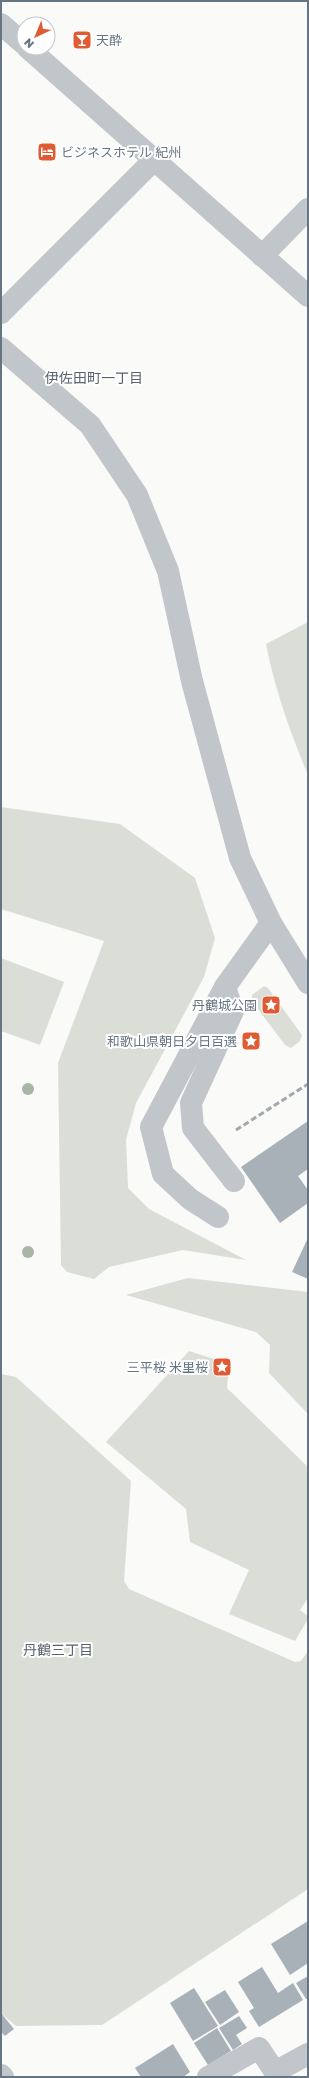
<svg xmlns="http://www.w3.org/2000/svg" width="309" height="2078" viewBox="0 0 309 2078" font-family="'Golos Text','Noto Sans JP',sans-serif">
  <rect width="100%" height="100%" fill="#fafaf8"/>
  <g fill="#daded7">
    <path d="M308 622V775C290 732 275 690 266 644Z"/>
    <polygon points="1,807 120,824 195,878 215,938 204,977 136,1103 126,1140 128,1188 149,1209 246,1260 183,1250 109,1267 94,1279 67,1272 61,1265 58,1063 104,941 1,909"/>
    <polygon points="1,958 64,982 40,1045 1,1031"/>
    <polygon points="264,986 268,988 302,1035 300,1041 291,1048 285,1045 252,1001 252,995"/>
    <polygon points="188,1278 308,1292 308,1414 269,1373 270,1345 256,1332 126,1295"/>
    <polygon points="189,1351 229,1364 227,1388 308,1467 308,1598 300,1610 308,1616 308,1619 295,1641 229,1614 249,1570 190,1542 186,1509 106,1442"/>
    <polygon points="1,1374 16,1377 131,1481 124,1581 129,1589 295,1662 301,1661 308,1651 308,1889 102,2025 16,2026 1,2013"/>
  </g>
  <g fill="#a8b1b7">
    <polygon points="308,1121 308,1169 298,1176 308,1190 308,1203 280,1223 241,1167"/>
    <polygon points="308,1238 308,1279 292,1272"/>
    <polygon points="308,1921 308,1963 290,1975 271,1944"/>
    <polygon points="262,1967 278,1993 293,1983 303,2000 259,2027 249,2011 254,2008 238,1982"/>
    <polygon points="308,1976 308,1999 306,1999 296,1983"/>
    <polygon points="194,1988 218,2026 193,2041 170,2003"/>
    <polygon points="225,1990 239,2012 220,2025 205,2002"/>
    <polygon points="1,2013 14,2029 5,2036 1,2032"/>
    <polygon points="239,2016 247,2028 236,2035 242,2044 233,2050 219,2028"/>
    <polygon points="217,2028 231,2051 208,2065 194,2043"/>
    <polygon points="173,2044 190,2072 183,2077 141,2077 135,2068"/>
  </g>
  <g fill="none" stroke-linecap="round" stroke-linejoin="round">
    <g stroke="#c1c6ca" stroke-width="22">
      <polyline points="1,24 24,44"/>
      <polyline points="28,48 308,296"/>
      <polyline points="262,256 308,209"/>
      <polyline points="1,313 154,160"/>
      <polyline points="1,348 90,425 137,495 168,571 192,681 240,858 271,923 308,983"/>
      <polyline points="225,987 233,1011 191,1103 193,1128 234,1181"/>
      <polyline points="218,1217 190,1199 163,1174 151,1127 225,987 271,923"/>
      <polyline points="1,2075 3,2077"/>
      <polyline points="208,2077 259,2048 275,2072 308,2054"/>
    </g>
    <polyline stroke="#a1a8ae" stroke-width="3" stroke-dasharray="6 3" stroke-linecap="butt" points="236,1130 308,1084"/>
  </g>
  <g fill="#aab4a7">
    <circle cx="28" cy="1089" r="6"/>
    <circle cx="28" cy="1252" r="6"/>
  </g>
  <defs>
    <g id="bar-square" transform="scale(1)"><rect x="-9" y="-9" width="18" height="18" rx="4" fill="#de5b34" stroke="#fff"/><path d="M-6-5H6L.8 .8V4.5H3.5V6h-7V4.5H-.8V.8Z" fill="#fff"/></g>
    <g id="hotel-square" transform="scale(1)"><rect x="-9" y="-9" width="18" height="18" rx="4" fill="#de5b34" stroke="#fff"/><path d="M-6-4.5h1.5V1H6V5H4.5V3h-9V5H-6ZM-4 0a1.8 1.8 0 1 1 3.6 0ZM.5 0V-2.5h3Q6-2.5 6 0Z" fill="#fff"/></g>
    <g id="sight-square" transform="scale(1)"><rect x="-9" y="-9" width="18" height="18" rx="4" fill="#de5b34" stroke="#fff"/><path d="M0-6L1.8-2.2L6-1.7L2.9 1.2L3.7 5.4L0 3.3L-3.7 5.4L-2.9 1.2L-6-1.7L-1.8-2.2Z" fill="#fff"/></g>
  </defs>
  <g fill-rule="evenodd">
    <use href="#bar-square" x="82" y="40"/>
    <use href="#hotel-square" x="47" y="152"/>
    <use href="#sight-square" x="271" y="1005"/>
    <use href="#sight-square" x="251" y="1041"/>
    <use href="#sight-square" x="222" y="1367"/>
  </g>
  <g text-anchor="middle" stroke-width="4" stroke-linejoin="round" paint-order="stroke">
    <g font-size="13" fill="#667582" stroke="#fff" text-anchor="end">
      <text x="96" y="45" text-anchor="start">天酔</text>
      <text x="61" y="157" text-anchor="start">ビジネスホテル 紀州</text>
      <text x="257" y="1010">丹鶴城公園</text>
      <text x="237" y="1046">和歌山県朝日夕日百選</text>
      <text x="208" y="1372">三平桜 米里桜</text>
    </g>
    <g font-size="14" fill="#58636d" stroke="#fff">
      <text x="94" y="383">伊佐田町一丁目</text>
      <text x="58" y="1655">丹鶴三丁目</text>
    </g>
  </g>
  <rect width="309" height="2078" fill="none" stroke="#667582" stroke-width="4"/>
  <g transform="translate(36 36) rotate(224)"><circle r="19" fill="#ffffff" stroke="#c2c8cd"/>
  <path d="M0-3L7 15L0 10L-7 15Z" fill="#de5b34"/>
  <text y="-6" font-size="11" font-weight="bold" text-anchor="middle" fill="#667582">N</text>
  </g>
</svg>
